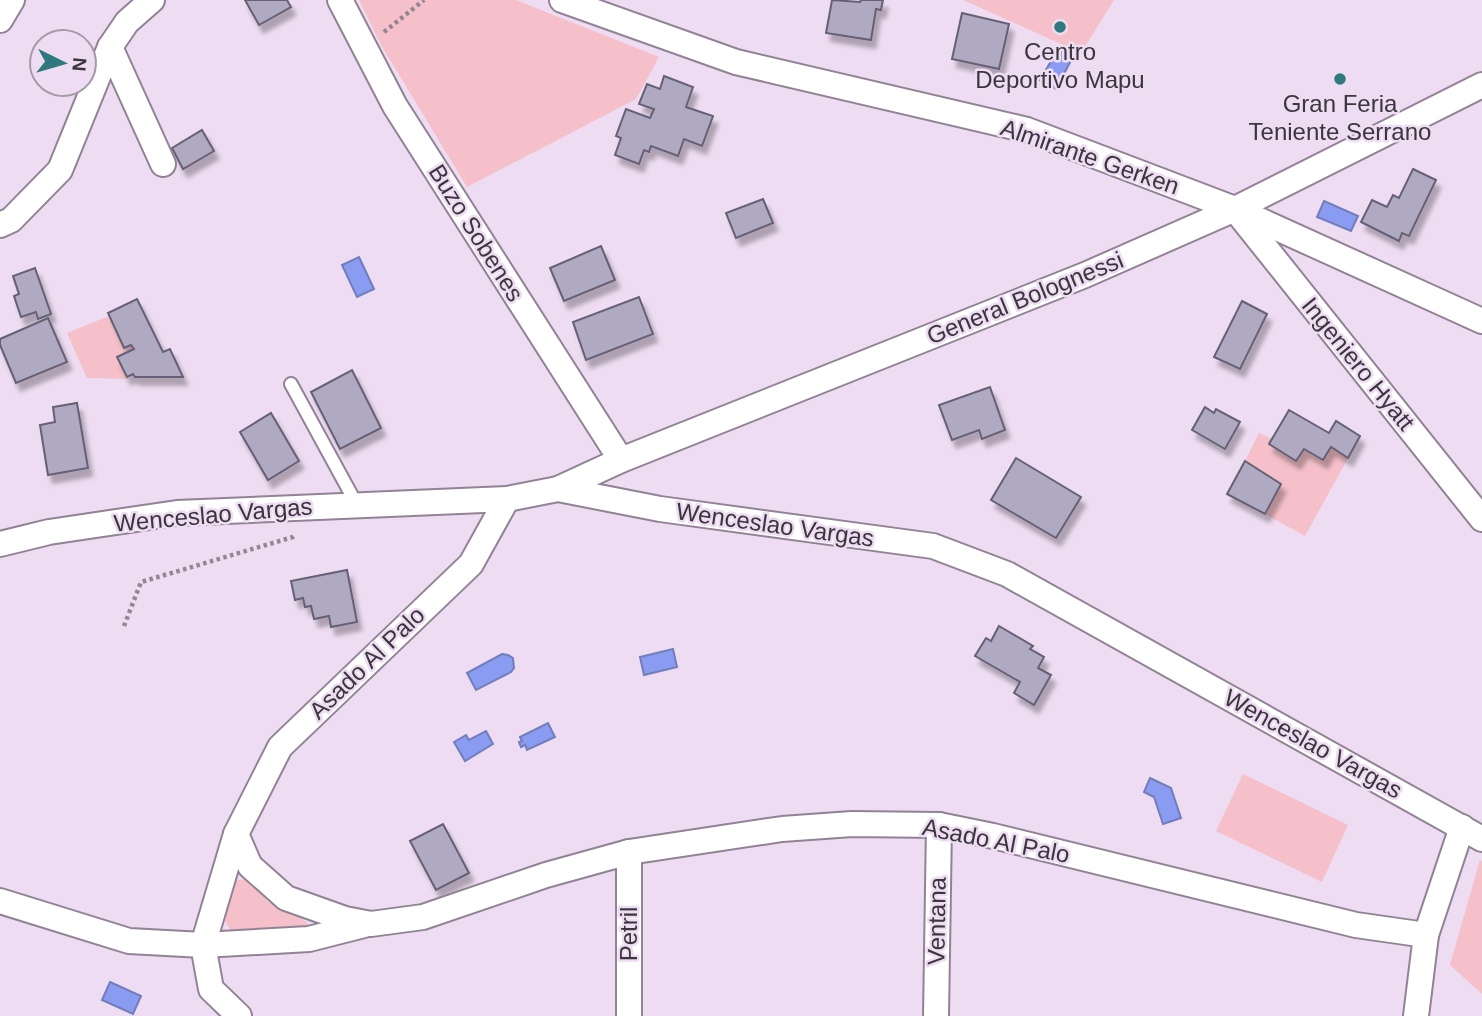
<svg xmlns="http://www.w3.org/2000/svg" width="1482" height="1016" viewBox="0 0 1482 1016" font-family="Arial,sans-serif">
  <defs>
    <filter id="shadow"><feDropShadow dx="4.5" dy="8" stdDeviation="2" flood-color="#0004"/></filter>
  </defs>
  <rect width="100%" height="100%" fill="#eedcf2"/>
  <g fill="#f5c0c9">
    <polygon points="359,0 516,0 659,57 636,99 467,187 381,45"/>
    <polygon points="963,0 1114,0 1081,53"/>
    <polygon points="109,316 124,348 131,345 134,349 117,358 128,379 87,378 67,333"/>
    <polygon points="1259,433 1272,439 1269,444 1296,461 1304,449 1323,460 1331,447 1348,458 1305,536 1265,514 1281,484 1245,461"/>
    <polygon points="1243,774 1348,825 1322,882 1216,831"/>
    <polygon points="1480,860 1482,861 1482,994 1450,965"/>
    <polygon points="247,879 268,902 300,917 312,927 231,931 220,913 235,880"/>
  </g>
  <g fill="#899cf1" stroke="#727dbb" stroke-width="2">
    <polygon points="1059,47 1074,55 1056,89 1040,80"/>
    <polygon points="1324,201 1358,216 1351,231 1317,217"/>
    <polygon points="359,257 374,289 357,297 342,265"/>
    <polygon points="673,649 677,667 644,675 640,657"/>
    <polygon points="502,654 508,655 513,658 514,668 511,672 476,690 467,673"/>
    <polygon points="548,723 555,737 527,750 525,745 521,747 519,742 522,741 520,737"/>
    <polygon points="486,731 493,744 465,761 454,742 466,735 469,740"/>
    <polygon points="1150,778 1171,788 1181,818 1163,824 1154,797 1144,792"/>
    <polygon points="110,982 141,996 133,1014 102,1000"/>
  </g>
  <g fill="#afa9c1" stroke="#656075" stroke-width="2" filter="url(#shadow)">
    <polygon points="245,0 287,0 291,7 259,25"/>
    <polygon points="832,0 860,2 861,0 883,0 881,10 876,9 871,40 826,33"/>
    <polygon points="962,13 1009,24 999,69 952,59"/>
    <polygon points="664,76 693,87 686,107 713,116 702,146 684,139 678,156 651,146 649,152 644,150 639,164 615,155 621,138 616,136 626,109 650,118 654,109 639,104 647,84 660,89"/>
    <polygon points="202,130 214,151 183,169 172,148"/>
    <polygon points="1413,169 1436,180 1409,236 1402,233 1399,241 1361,222 1372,200 1387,207 1393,195 1399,198"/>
    <polygon points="763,199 773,223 736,238 726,213"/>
    <polygon points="601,246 615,280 564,301 550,268"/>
    <polygon points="35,268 51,314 38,319 36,312 21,317 14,296 19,294 13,276"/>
    <polygon points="639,297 653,334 586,360 573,322"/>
    <polygon points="137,299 163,352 170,349 183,377 135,377 133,374 127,377 117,357 134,349 131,345 124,348 108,313"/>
    <polygon points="1242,301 1267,314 1240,369 1214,357"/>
    <polygon points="48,318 67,362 16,383 0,345 0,339"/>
    <polygon points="352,370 381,428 340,449 311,392"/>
    <polygon points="990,387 1005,430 982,439 979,430 952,440 939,405"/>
    <polygon points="77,403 88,468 48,475 40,425 55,422 53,407"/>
    <polygon points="1205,407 1214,413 1216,409 1240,422 1225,449 1192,430"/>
    <polygon points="1289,410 1329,433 1336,421 1360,436 1348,458 1331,447 1323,460 1304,449 1296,461 1269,444"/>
    <polygon points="271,413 299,461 268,480 240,432"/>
    <polygon points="1016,458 1081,497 1056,538 991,500"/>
    <polygon points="1245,461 1281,484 1265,514 1227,494"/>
    <polygon points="347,570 357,622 331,627 329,616 314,619 311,606 305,607 303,598 295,600 291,581"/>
    <polygon points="999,626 1033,646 1030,649 1044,657 1038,668 1051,675 1034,705 1014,693 1020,682 975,656 986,638 991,641"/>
    <polygon points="443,824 469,873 436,890 410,841"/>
  </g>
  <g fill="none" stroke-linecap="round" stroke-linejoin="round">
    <g stroke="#928295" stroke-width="16">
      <polyline id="service" points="291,384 357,505"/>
    </g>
    <g stroke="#928295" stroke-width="28">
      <g id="minor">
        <polyline points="340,0 395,106 621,460"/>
        <polyline points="562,0 736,62 1027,130 1235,209 1482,321"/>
        <polyline points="0,20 12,0"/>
        <polyline points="110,47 163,164"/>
        <polyline points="1237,212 1482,519"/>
        <polyline points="0,225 11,220 60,170 110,47 127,22 152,0"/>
        <polyline points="558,489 621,460 1085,275 1235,209 1482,85"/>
        <polyline points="507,499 471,564 280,747 236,834 250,866 286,898 345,919 371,924 423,917 546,875 629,852 782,829 852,824 939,825 993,836 1356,925 1426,935 1462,827"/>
        <polyline points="0,544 49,532 177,513 507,499 558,489 660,509 933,546 1007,574 1482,839"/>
        <polyline points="236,834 203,945 211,989 239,1016"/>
        <polyline points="0,901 129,941 203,945 309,939 364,925"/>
        <polyline points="629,1016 629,852"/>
        <polyline points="936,1016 939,825"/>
        <polyline points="1416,1016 1426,935"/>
      </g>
    </g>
    <g stroke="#928695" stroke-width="4.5" stroke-dasharray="3.5 3.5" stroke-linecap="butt">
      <polyline points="384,32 424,0"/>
      <polyline points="124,626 141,582 293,537 295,535"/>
    </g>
    <use href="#service" stroke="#fff" stroke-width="12"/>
    <use href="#minor" stroke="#fff" stroke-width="24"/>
  </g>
  <g fill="#2f787e" stroke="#eedcf2" stroke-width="2.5">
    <circle cx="1060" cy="27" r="7"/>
    <circle cx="1340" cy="79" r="7"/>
  </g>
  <g text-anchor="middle" stroke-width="5" stroke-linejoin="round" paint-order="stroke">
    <g font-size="24" fill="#3b353d" stroke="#eedcf2">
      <text x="1060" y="60">Centro<tspan x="1060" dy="28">Deportivo Mapu</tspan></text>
      <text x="1340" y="112">Gran Feria<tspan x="1340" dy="28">Teniente Serrano</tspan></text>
    </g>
    <g font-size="24" fill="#3b353d" stroke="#eedcf2">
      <text transform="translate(1090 157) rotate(19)" y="8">Almirante Gerken</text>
      <text transform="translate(476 233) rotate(58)" y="8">Buzo Sobenes</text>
      <text transform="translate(1025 298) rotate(-22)" y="8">General Bolognessi</text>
      <text transform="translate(1358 364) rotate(51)" y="8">Ingeniero Hyatt</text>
      <text transform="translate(213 515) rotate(-5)" y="8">Wenceslao Vargas</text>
      <text transform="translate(775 525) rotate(8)" y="8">Wenceslao Vargas</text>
      <text transform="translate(367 663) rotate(-44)" y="8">Asado Al Palo</text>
      <text transform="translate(1313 744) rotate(29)" y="8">Wenceslao Vargas</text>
      <text transform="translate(996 841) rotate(11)" y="8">Asado Al Palo</text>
      <text transform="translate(937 921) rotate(-89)" y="8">Ventana</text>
      <text transform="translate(629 934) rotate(-90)" y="8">Petril</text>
    </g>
  </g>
  <g transform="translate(63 63) rotate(95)"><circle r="33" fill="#eedcf2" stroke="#a699aa" stroke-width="2"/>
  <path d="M0-5L12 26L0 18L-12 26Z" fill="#2f787e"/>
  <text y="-10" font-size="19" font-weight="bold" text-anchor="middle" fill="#3b353d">N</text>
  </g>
</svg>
